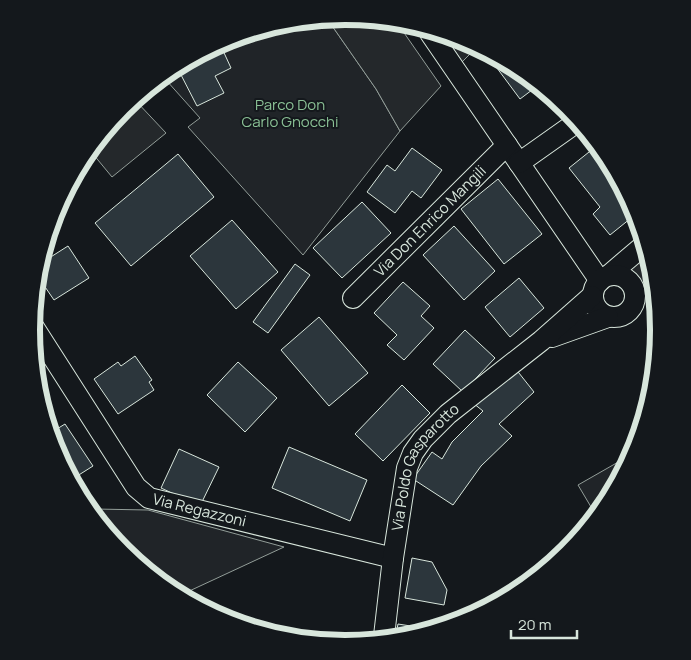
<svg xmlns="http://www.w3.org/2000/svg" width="691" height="660" viewBox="0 0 691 660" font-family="Manrope,sans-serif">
  <rect width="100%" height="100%" fill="#14181c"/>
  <g fill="#202428" stroke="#939e99">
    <polygon points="328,20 376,89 400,131 303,255 188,127 200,118 166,80 226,40"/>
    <polygon points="634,453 594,512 578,485"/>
    <polygon points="95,509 148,510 284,547 185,593 123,552"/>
  </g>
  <g fill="#24282b" stroke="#939e99">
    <polygon points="346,16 400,27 441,86 400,131 376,89 328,20"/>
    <polygon points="445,36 466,40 477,47 462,62"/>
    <polygon points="135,100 166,133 112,177 93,154 124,108"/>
    <polygon points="645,256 653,299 650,301 628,269"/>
  </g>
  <g fill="#2c363c" stroke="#d8e6dc">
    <polygon points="220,44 231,68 215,76 224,93 197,106 179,71"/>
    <polygon points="497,61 536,87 520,99 494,64"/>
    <polygon points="412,148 442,170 421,198 412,191 395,213 367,192 387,165 395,171"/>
    <polygon points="594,148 635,210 636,214 610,235 593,214 600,207 569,168"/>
    <polygon points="178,154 214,197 131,266 95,223"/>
    <polygon points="79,175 82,179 69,190"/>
    <polygon points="498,179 542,234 504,264 461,209"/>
    <polygon points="362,202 391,233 342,278 313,248"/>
    <polygon points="232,220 278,272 236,309 190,256"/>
    <polygon points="454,226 495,271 464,300 423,255"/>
    <polygon points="68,246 89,278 54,300 41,281 46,260"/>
    <polygon points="295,264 310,275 268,333 253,322"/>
    <polygon points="519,278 544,308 510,337 485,307"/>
    <polygon points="403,282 430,306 421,316 434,328 404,360 387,345 397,335 374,313"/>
    <polygon points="319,317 368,373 329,406 281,350"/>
    <polygon points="465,330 495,358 463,392 433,364"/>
    <polygon points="135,356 152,380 149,382 154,390 118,414 94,379 118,362 121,366"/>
    <polygon points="238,362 277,398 245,432 207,395"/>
    <polygon points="515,368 534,392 499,424 512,436 481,466 453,505 413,479 432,452 442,459 452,442 483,411 473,403"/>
    <polygon points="402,385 430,413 383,461 355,434"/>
    <polygon points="65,424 93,466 74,478 56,450 52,432"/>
    <polygon points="289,447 367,480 350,521 272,488"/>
    <polygon points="179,449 219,467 200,506 161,488"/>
    <polygon points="412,558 432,562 447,590 444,605 405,598"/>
    <polygon points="398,624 417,627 417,630 396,634"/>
  </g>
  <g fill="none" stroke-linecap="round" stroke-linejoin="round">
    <g stroke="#d8e6dc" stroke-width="22">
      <g id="minor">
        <polyline points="430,33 600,281"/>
        <polyline points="519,163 577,122"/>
        <polyline points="609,275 643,246"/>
        <circle cx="614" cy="296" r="21"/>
        <path id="s1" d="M353 298 507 145"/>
        <path id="s2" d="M33 326 136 487 149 498 393 558"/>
        <polyline points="552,337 608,317"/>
        <path id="s3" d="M384 636 393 558 407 468 413 453 423 439 448 414 541 341 592 296"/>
      </g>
    </g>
    <use href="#minor" stroke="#14181c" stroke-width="20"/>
  </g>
  <g text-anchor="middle" stroke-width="4" stroke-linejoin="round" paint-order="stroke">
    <g font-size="15" fill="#8ac095" stroke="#14181c">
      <text x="290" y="110">Parco Don<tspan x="290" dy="17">Carlo Gnocchi</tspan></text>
    </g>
    <g font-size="15" fill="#d8e6dc" stroke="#14181c">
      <text dy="5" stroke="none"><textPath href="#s1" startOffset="109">Via Don Enrico Mangili</textPath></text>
      <text dy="5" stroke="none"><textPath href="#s3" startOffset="178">Via Poldo Gasparotto</textPath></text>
      <text dy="5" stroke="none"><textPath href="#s2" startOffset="260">Via Regazzoni</textPath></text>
    </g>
  </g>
  <path d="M0 0H691V660H0ZM40 330a305 305 0 1 1 610 0a305 305 0 1 1-610 0Z" fill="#14181c" fill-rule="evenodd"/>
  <path fill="none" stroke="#d8e6dc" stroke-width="6" d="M40 330a305 305 0 1 1 610 0a305 305 0 1 1-610 0Z"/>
  <path d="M511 630v8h66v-8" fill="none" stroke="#d8e6dc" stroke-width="2.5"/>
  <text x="518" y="630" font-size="15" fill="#d8e6dc" stroke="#14181c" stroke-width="4" paint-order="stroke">20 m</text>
</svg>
